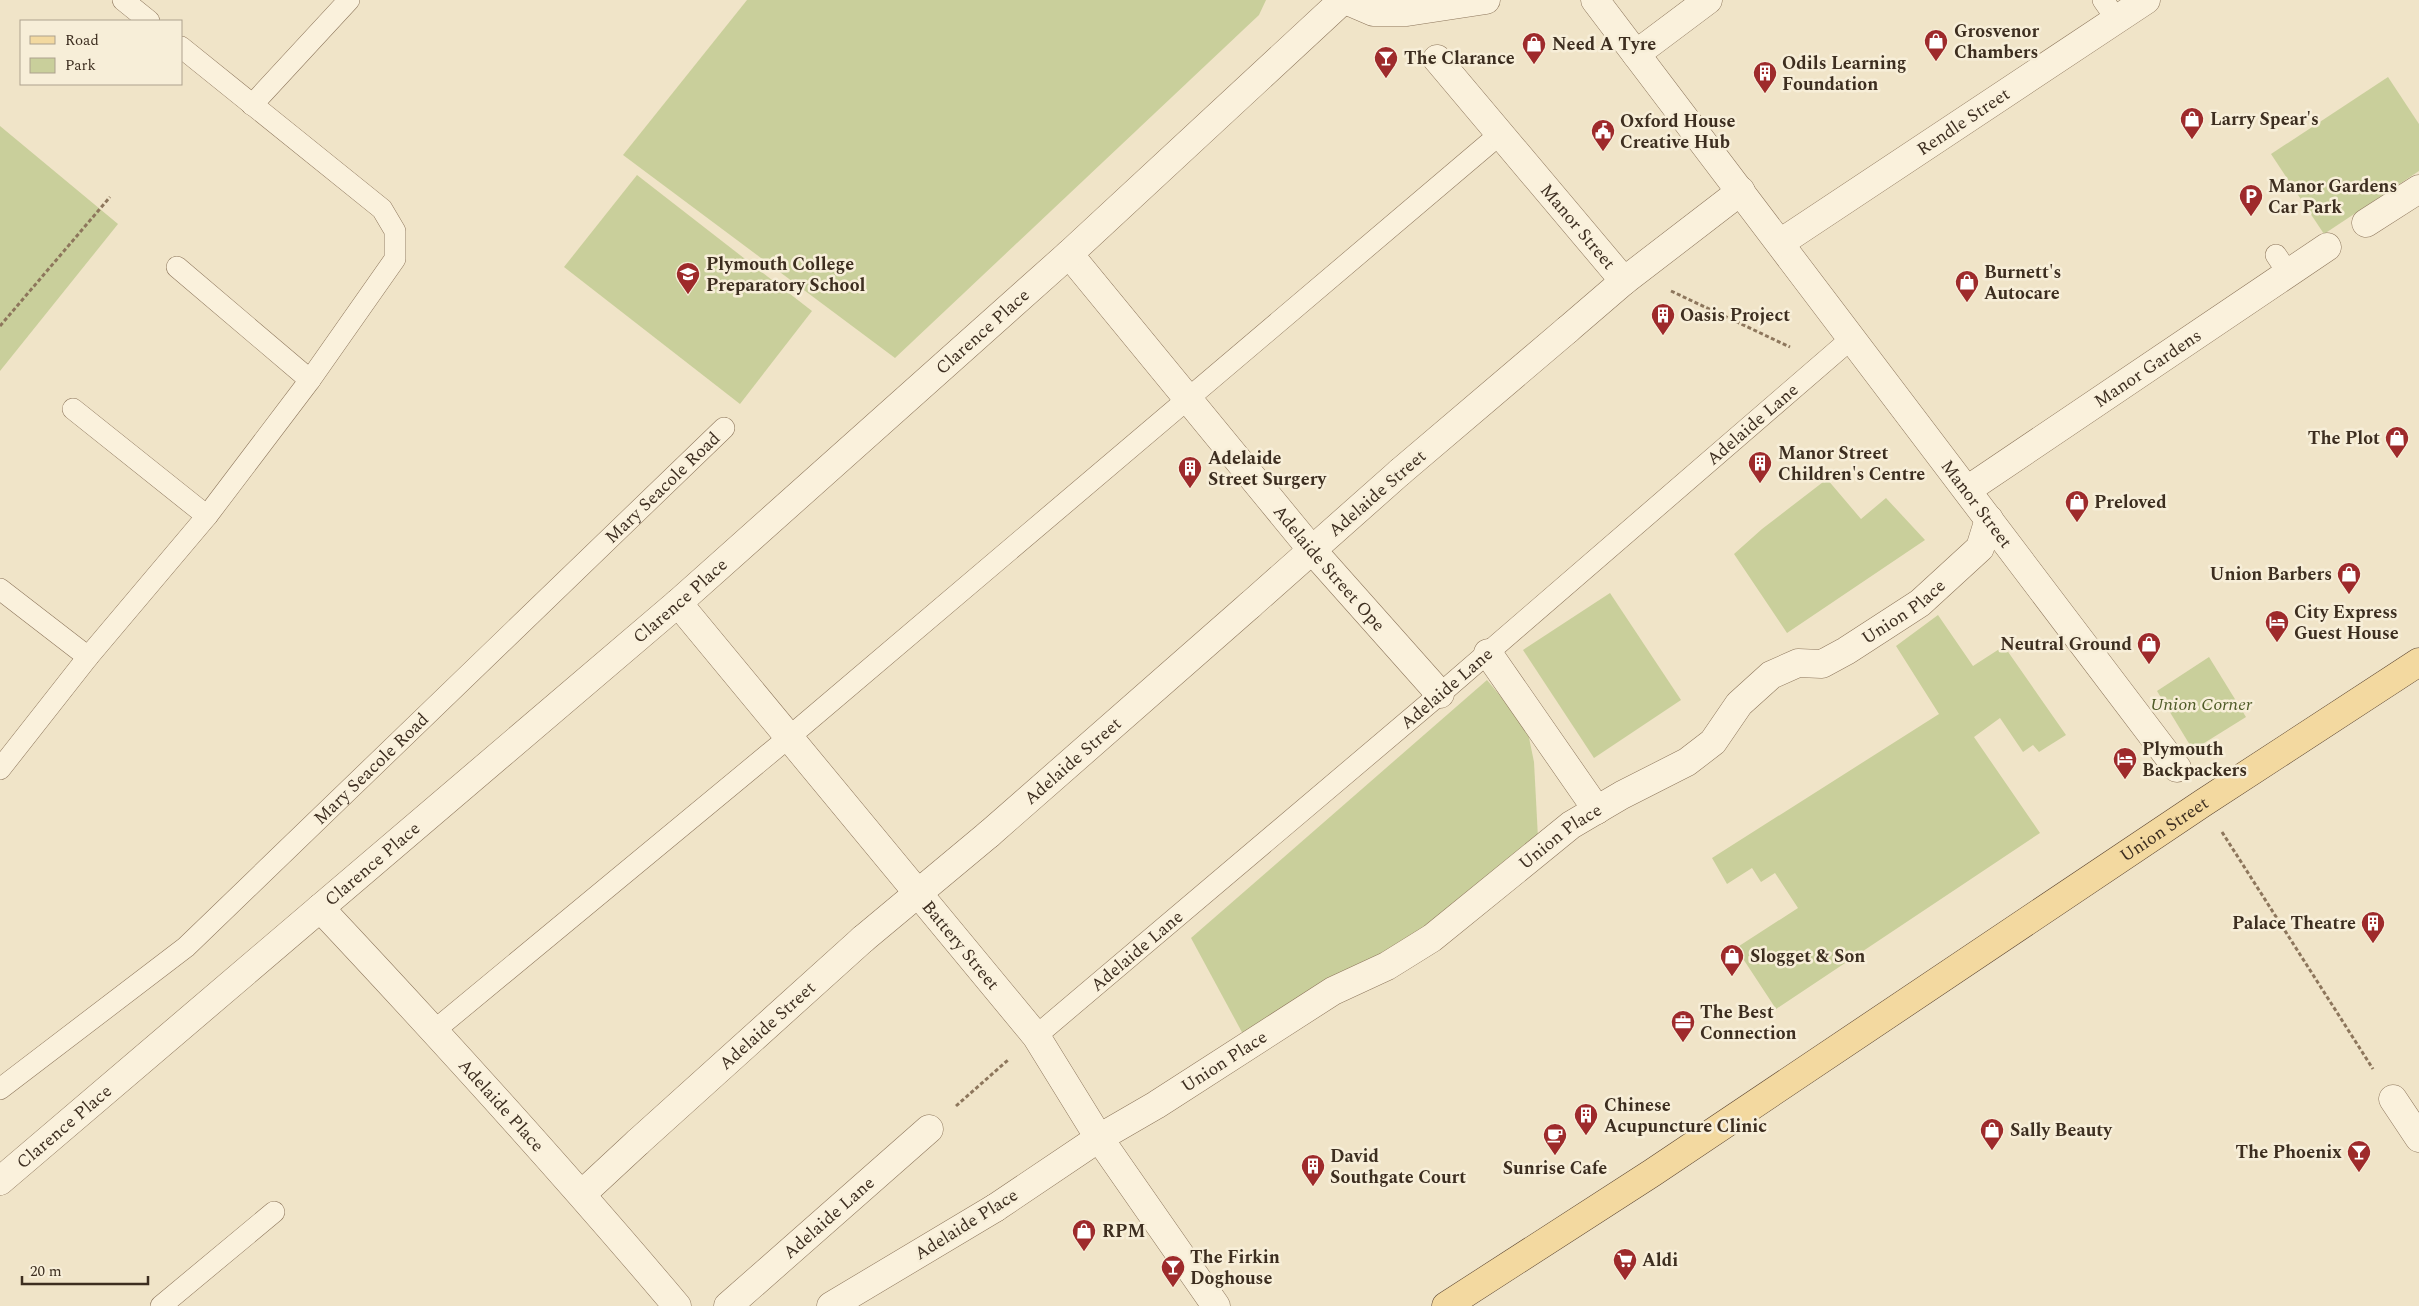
<svg xmlns="http://www.w3.org/2000/svg" width="2419" height="1306" viewBox="0 0 2419 1306" font-family="Spectral,serif">
  <rect width="100%" height="100%" fill="#f0e4c8"/>
  <g fill="#c9cf9b">
    <polygon points="747,0 1266,0 1259,15 895,358 623,155"/>
    <polygon points="2388,77 2419,124 2419,171 2324,234 2271,154"/>
    <polygon points="0,126 118,224 0,371"/>
    <polygon points="637,175 812,311 740,404 564,267"/>
    <polygon points="1827,479 1861,519 1886,498 1925,540 1787,633 1734,554 1762,529"/>
    <polygon points="1610,593 1681,700 1594,758 1523,650"/>
    <polygon points="1938,615 1973,666 2004,646 2066,735 2039,752 2033,745 2023,752 2000,718 1974,737 2040,833 1776,1009 1736,948 1798,908 1775,873 1761,882 1752,868 1727,884 1712,858 1939,714 1896,646"/>
    <polygon points="2209,657 2246,717 2193,750 2157,691"/>
    <polygon points="1487,680 1527,728 1534,762 1538,838 1448,913 1244,1036 1191,938"/>
  </g>
  <g fill="none" stroke-linecap="round" stroke-linejoin="round">
    <g stroke="#8d765c" stroke-width="22">
      <g id="service">
        <polyline points="123,0 149,21"/>
        <polyline points="2103,0 2117,20"/>
        <polyline points="252,105 349,0"/>
        <polyline points="2276,255 2288,273"/>
        <polyline points="177,267 310,380"/>
        <polyline points="73,409 207,516"/>
        <polyline points="0,589 88,657"/>
        <polyline points="0,769 88,657 207,516 310,380 395,259 395,231 382,209 181,47"/>
        <polyline points="435,1030 788,738 1500,134"/>
        <path id="s1" d="M1036 1036 1440 694 1852 338"/>
        <path id="s2" d="M0 1089 186 947 724 428"/>
        <polyline points="161,1306 274,1212"/>
      </g>
    </g>
    <g stroke="#8d765c" stroke-width="29">
      <g id="pedestrian">
        <polyline points="1400,472 1567,330"/>
        <polyline points="1488,653 1597,810"/>
        <path id="s3" d="M989 834 1250 605"/>
        <path id="s4" d="M638 1142 863 939"/>
        <polyline points="831,1306 995,1208"/>
      </g>
    </g>
    <g stroke="#8d765c" stroke-width="29">
      <g id="minor">
        <path id="s5" d="M1595 0 2177 768"/>
        <polyline points="1636,54 1708,0"/>
        <path id="s6" d="M1437 59 1624 281"/>
        <polyline points="2366,223 2419,189"/>
        <path id="s7" d="M1780 243 2146 0"/>
        <path id="s8" d="M1069 254 1312 550 1440 694"/>
        <polyline points="1567,330 1624,281 1741,191"/>
        <path id="s9" d="M1967 490 2327 247"/>
        <path id="s10" d="M678 603 1036 1036 1099 1138 1216 1306"/>
        <polyline points="1250,605 1400,472"/>
        <path id="s11" d="M320 908C442 1038 562 1170 677 1306"/>
        <polyline points="863,939 989,834"/>
        <polyline points="2393,1099 2419,1138"/>
        <polyline points="582,1194 638,1142"/>
        <path id="s12" d="M995 1208 1099 1138 1156 1105 1333 991 1387 966 1432 938 1571 825 1622 795 1687 762 1713 742 1739 704 1771 675 1798 663 1822 664 1846 651 1920 603 1980 548 1989 519"/>
        <path id="s13" d="M728 1306 929 1129"/>
      </g>
    </g>
    <g stroke="#8d765c" stroke-width="29">
      <g id="tertiary">
        <polyline points="1345,0 1373,12 1407,12 1486,0"/>
        <path id="s14" d="M0 1181 678 603 1069 254 1343 0"/>
      </g>
    </g>
    <g stroke="#5b4430" stroke-width="29">
      <g id="primary">
        <path id="s15" d="M1446 1306 1652 1173 2203 803 2419 662"/>
      </g>
    </g>
    <g stroke="#8d765c" stroke-width="3" stroke-dasharray="4 2.5" stroke-linecap="butt">
      <polyline points="1671,291 1790,347"/>
      <polyline points="0,326 110,197"/>
      <polyline points="2222,832 2373,1069"/>
      <polyline points="956,1106 1008,1060"/>
    </g>
    <use href="#service" stroke="#faf1dc" stroke-width="21"/>
    <use href="#pedestrian" stroke="#faf1dc" stroke-width="28"/>
    <use href="#minor" stroke="#faf1dc" stroke-width="28"/>
    <use href="#tertiary" stroke="#faf1dc" stroke-width="28"/>
    <use href="#primary" stroke="#f3d9a0" stroke-width="28"/>
  </g>
  <defs>
    <g id="shop-pin" transform="scale(1.25)"><path d="M0 17L-7.5 6A9.5 9.5 0 1 1 7.5 6Z" fill="#9e2a2b" stroke="#f7eed8"/><path d="M-5-2.5h2.3a2.7 3.5 0 0 1 5.4 0H5L5.5 6h-11ZM-1.5-2.5h3a1.5 2.3 0 0 0-3 0Z" fill="#fff"/></g>
    <g id="bar-pin" transform="scale(1.25)"><path d="M0 17L-7.5 6A9.5 9.5 0 1 1 7.5 6Z" fill="#9e2a2b" stroke="#f7eed8"/><path d="M-6-5H6L.8 .8V4.5H3.5V6h-7V4.5H-.8V.8Z" fill="#fff"/></g>
    <g id="building-pin" transform="scale(1.25)"><path d="M0 17L-7.5 6A9.5 9.5 0 1 1 7.5 6Z" fill="#9e2a2b" stroke="#f7eed8"/><path d="M-4-6H4V6H1V3H-1V6H-4ZM-2.5-4.3h1.7v1.8h-1.7ZM.8-4.3h1.7v1.8H.8ZM-2.5-1h1.7V.8h-1.7ZM.8-1h1.7V.8H.8Z" fill="#fff"/></g>
    <g id="civic-pin" transform="scale(1.25)"><path d="M0 17L-7.5 6A9.5 9.5 0 1 1 7.5 6Z" fill="#9e2a2b" stroke="#f7eed8"/><path d="M-.6-6.5H3V-4.5H.6V-3L4-1V1h2V6H-6V1h2V-1L-.6-3ZM-1.2 2.5V6h2.4V2.5Z" fill="#fff"/></g>
    <g id="parking-pin" transform="scale(1.25)"><path d="M0 17L-7.5 6A9.5 9.5 0 1 1 7.5 6Z" fill="#9e2a2b" stroke="#f7eed8"/><path d="M-3.5-5.5H1a3.5 3.5 0 0 1 0 7H-1V5.5H-3.5ZM-1-3.4V-.6H.8a1.4 1.4 0 0 0 0-2.8Z" fill="#fff"/></g>
    <g id="school-pin" transform="scale(1.25)"><path d="M0 17L-7.5 6A9.5 9.5 0 1 1 7.5 6Z" fill="#9e2a2b" stroke="#f7eed8"/><path d="M0-5L7-2L0 1L-7-2ZM-4 1L0 2.5L4 1V4Q0 6-4 4Z" fill="#fff"/></g>
    <g id="hotel-pin" transform="scale(1.25)"><path d="M0 17L-7.5 6A9.5 9.5 0 1 1 7.5 6Z" fill="#9e2a2b" stroke="#f7eed8"/><path d="M-6-4.5h1.5V1H6V5H4.5V3h-9V5H-6ZM-4 0a1.8 1.8 0 1 1 3.6 0ZM.5 0V-2.5h3Q6-2.5 6 0Z" fill="#fff"/></g>
    <g id="office-pin" transform="scale(1.25)"><path d="M0 17L-7.5 6A9.5 9.5 0 1 1 7.5 6Z" fill="#9e2a2b" stroke="#f7eed8"/><path d="M-6-3h4V-5.5h4V-3h4V5H-6ZM-1-4.5V-3h2v-1.5ZM-6 0V1H6V0Z" fill="#fff"/></g>
    <g id="cafe-pin" transform="scale(1.25)"><path d="M0 17L-7.5 6A9.5 9.5 0 1 1 7.5 6Z" fill="#9e2a2b" stroke="#f7eed8"/><path d="M-5.5-4.5H6V0H3Q3 3.5 0 3.5H-2.5Q-5.5 3.5-5.5 0ZM3-3.2v2h1.7v-2ZM-6 4.5H4V6H-6Z" fill="#fff"/></g>
    <g id="supermarket-pin" transform="scale(1.25)"><path d="M0 17L-7.5 6A9.5 9.5 0 1 1 7.5 6Z" fill="#9e2a2b" stroke="#f7eed8"/><path d="M-6-5.5h2.5l.6 2H6L4.5 2H-2.5L-4.4-4H-6ZM-1.5 3.2a1.3 1.3 0 1 0 .1 0ZM3 3.2a1.3 1.3 0 1 0 .1 0Z" fill="#fff"/></g>
  </defs>
  <g fill-rule="evenodd">
    <use href="#shop-pin" x="1936" y="41"/>
    <use href="#shop-pin" x="1534" y="44"/>
    <use href="#bar-pin" x="1386" y="58"/>
    <use href="#building-pin" x="1765" y="73"/>
    <use href="#shop-pin" x="2192" y="119"/>
    <use href="#civic-pin" x="1603" y="131"/>
    <use href="#parking-pin" x="2251" y="196"/>
    <use href="#school-pin" x="688" y="274"/>
    <use href="#shop-pin" x="1967" y="282"/>
    <use href="#building-pin" x="1663" y="315"/>
    <use href="#shop-pin" x="2397" y="438"/>
    <use href="#building-pin" x="1760" y="463"/>
    <use href="#building-pin" x="1190" y="468"/>
    <use href="#shop-pin" x="2077" y="502"/>
    <use href="#shop-pin" x="2349" y="574"/>
    <use href="#hotel-pin" x="2277" y="622"/>
    <use href="#shop-pin" x="2149" y="644"/>
    <use href="#hotel-pin" x="2125" y="759"/>
    <use href="#building-pin" x="2373" y="923"/>
    <use href="#shop-pin" x="1732" y="956"/>
    <use href="#office-pin" x="1683" y="1022"/>
    <use href="#building-pin" x="1586" y="1115"/>
    <use href="#shop-pin" x="1992" y="1130"/>
    <use href="#cafe-pin" x="1555" y="1135"/>
    <use href="#bar-pin" x="2359" y="1152"/>
    <use href="#building-pin" x="1313" y="1166"/>
    <use href="#shop-pin" x="1084" y="1231"/>
    <use href="#supermarket-pin" x="1625" y="1260"/>
    <use href="#bar-pin" x="1173" y="1267"/>
  </g>
  <g text-anchor="middle" stroke-width="5" stroke-linejoin="round" paint-order="stroke">
    <g font-size="18" font-weight="bold" fill="#3d2e20" stroke="#f7eed8" text-anchor="start">
      <text x="1954" y="37">Grosvenor<tspan x="1954" dy="21">Chambers</tspan></text>
      <text x="1552" y="50">Need A Tyre</text>
      <text x="1404" y="64">The Clarance</text>
      <text x="1782" y="69">Odils Learning<tspan x="1782" dy="21">Foundation</tspan></text>
      <text x="2210" y="125">Larry Spear's</text>
      <text x="1620" y="127">Oxford House<tspan x="1620" dy="21">Creative Hub</tspan></text>
      <text x="2268" y="192">Manor Gardens<tspan x="2268" dy="21">Car Park</tspan></text>
      <text x="706" y="270">Plymouth College<tspan x="706" dy="21">Preparatory School</tspan></text>
      <text x="1984" y="278">Burnett's<tspan x="1984" dy="21">Autocare</tspan></text>
      <text x="1680" y="321">Oasis Project</text>
      <text x="2380" y="444" text-anchor="end">The Plot</text>
      <text x="1778" y="459">Manor Street<tspan x="1778" dy="21">Children's Centre</tspan></text>
      <text x="1208" y="464">Adelaide<tspan x="1208" dy="21">Street Surgery</tspan></text>
      <text x="2094" y="508">Preloved</text>
      <text x="2332" y="580" text-anchor="end">Union Barbers</text>
      <text x="2294" y="618">City Express<tspan x="2294" dy="21">Guest House</tspan></text>
      <text x="2132" y="650" text-anchor="end">Neutral Ground</text>
      <text x="2142" y="755">Plymouth<tspan x="2142" dy="21">Backpackers</tspan></text>
      <text x="2356" y="929" text-anchor="end">Palace Theatre</text>
      <text x="1750" y="962">Slogget &amp; Son</text>
      <text x="1700" y="1018">The Best<tspan x="1700" dy="21">Connection</tspan></text>
      <text x="1604" y="1111">Chinese<tspan x="1604" dy="21">Acupuncture Clinic</tspan></text>
      <text x="2010" y="1136">Sally Beauty</text>
      <text x="2342" y="1158" text-anchor="end">The Phoenix</text>
      <text x="1330" y="1162">David<tspan x="1330" dy="21">Southgate Court</tspan></text>
      <text x="1555" y="1174" text-anchor="middle">Sunrise Cafe</text>
      <text x="1102" y="1237">RPM</text>
      <text x="1190" y="1263">The Firkin<tspan x="1190" dy="21">Doghouse</tspan></text>
      <text x="1642" y="1266">Aldi</text>
    </g>
    <g font-size="18" fill="#3d2e20" stroke="#f7eed8">
      <text dy="6" stroke="none"><textPath href="#s7" startOffset="220">Rendle Street</textPath></text>
      <text dy="6" stroke="none"><textPath href="#s6" startOffset="219">Manor Street</textPath></text>
      <text dy="6" stroke="none"><textPath href="#s14" startOffset="1299">Clarence Place</textPath></text>
      <text dy="6" stroke="none"><textPath href="#s9" startOffset="218">Manor Gardens</textPath></text>
      <text dy="6" stroke="none"><textPath href="#s1" startOffset="942">Adelaide Lane</textPath></text>
      <text dy="6" stroke="none"><textPath href="#s2" startOffset="896">Mary Seacole Road</textPath></text>
      <text transform="translate(1377 493) rotate(-41)" y="6">Adelaide Street</text>
      <text dy="6" stroke="none"><textPath href="#s5" startOffset="632">Manor Street</textPath></text>
      <text dy="6" stroke="none"><textPath href="#s8" startOffset="408">Adelaide Street Ope</textPath></text>
      <text dy="6" stroke="none"><textPath href="#s14" startOffset="894">Clarence Place</textPath></text>
      <text dy="6" stroke="none"><textPath href="#s12" startOffset="1098">Union Place</textPath></text>
      <text dy="6" stroke="none"><textPath href="#s1" startOffset="538">Adelaide Lane</textPath></text>
      <text dy="6" stroke="none"><textPath href="#s3" startOffset="111">Adelaide Street</textPath></text>
      <text dy="6" stroke="none"><textPath href="#s2" startOffset="491">Mary Seacole Road</textPath></text>
      <text dy="6" stroke="none"><textPath href="#s15" startOffset="862">Union Street</textPath></text>
      <text dy="6" stroke="none"><textPath href="#s12" startOffset="678">Union Place</textPath></text>
      <text dy="6" stroke="none"><textPath href="#s14" startOffset="489">Clarence Place</textPath></text>
      <text dy="6" stroke="none"><textPath href="#s10" startOffset="444">Battery Street</textPath></text>
      <text dy="6" stroke="none"><textPath href="#s1" startOffset="132">Adelaide Lane</textPath></text>
      <text dy="6" stroke="none"><textPath href="#s4" startOffset="174">Adelaide Street</textPath></text>
      <text dy="6" stroke="none"><textPath href="#s12" startOffset="272">Union Place</textPath></text>
      <text dy="6" stroke="none"><textPath href="#s11" startOffset="268">Adelaide Place</textPath></text>
      <text dy="6" stroke="none"><textPath href="#s14" startOffset="84">Clarence Place</textPath></text>
      <text dy="6" stroke="none"><textPath href="#s13" startOffset="134">Adelaide Lane</textPath></text>
      <text transform="translate(966 1224) rotate(-32)" y="6">Adelaide Place</text>
    </g>
    <g font-size="18" font-style="italic" fill="#4d5a26" stroke="#f7eed8">
      <text x="2201" y="710">Union Corner</text>
    </g>
  </g>
  <rect x="20" y="20" width="162" height="65" fill="#f7eed8" stroke="#ada18e"/>
  <rect x="30" y="36" width="25" height="8" fill="#f3d9a0" stroke="#ada18e"/>
  <text x="65" y="45" font-size="15" fill="#3d2e20">Road</text>
  <rect x="30" y="58" width="25" height="15" fill="#c9cf9b" stroke="#ada18e"/>
  <text x="65" y="70" font-size="15" fill="#3d2e20">Park</text>
  <path d="M22 1276v8h126v-8" fill="none" stroke="#3d2e20" stroke-width="2.5"/>
  <text x="30" y="1276" font-size="15" fill="#3d2e20" stroke="#f7eed8" stroke-width="4" paint-order="stroke">20 m</text>
</svg>
